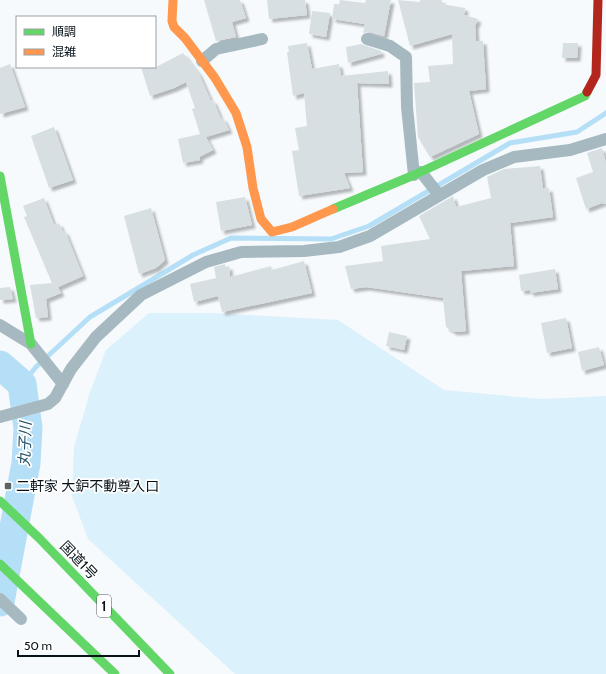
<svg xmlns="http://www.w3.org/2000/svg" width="606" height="674" viewBox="0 0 606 674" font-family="Cabin,'Noto Sans JP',sans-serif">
  <defs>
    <filter id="shadow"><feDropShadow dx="3.5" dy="3.5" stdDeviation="1" flood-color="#0004"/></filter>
  </defs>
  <rect width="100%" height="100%" fill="#f6fafc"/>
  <polygon fill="#dbf1fc" points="149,313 212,313 338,320 444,390 542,399 606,396 606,674 235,674 88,539 72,496 74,447 90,392 106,350"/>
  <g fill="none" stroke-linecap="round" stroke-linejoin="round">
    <polyline stroke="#b5dff6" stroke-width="5" points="22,384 36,367 90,317 193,255 231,238 331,239 369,226 510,143 577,132 606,113"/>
    <polyline stroke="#b5dff6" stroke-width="29" points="0,365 22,384 28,428 26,463 0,602"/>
  </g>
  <g fill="#d7dfe3" filter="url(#shadow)">
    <polygon points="204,0 240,0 246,18 232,22 236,37 216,41"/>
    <polygon points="267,0 305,0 307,15 269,19"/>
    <polygon points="340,0 365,3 366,0 391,0 384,36 369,32 363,33 365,24 332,19 334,4 339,4"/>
    <polygon points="398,0 420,2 420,0 442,0 442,4 465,8 464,15 478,19 475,26 476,41 483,41 486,89 469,91 479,134 430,157 418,137 414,83 430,82 428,66 453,64 452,34 410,46"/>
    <polygon points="312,11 330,13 326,37 309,34"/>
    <polygon points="307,43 312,69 339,64 341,76 388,71 389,84 357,83 363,172 344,173 350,188 299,196 292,151 299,150 295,128 307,126 304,93 293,96 287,52 289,52 288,46"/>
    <polygon points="563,43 578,43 577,58 562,58"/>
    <polygon points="361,44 381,51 381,54 348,63 346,47"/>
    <polygon points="183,53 199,74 211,101 213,100 221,119 223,118 229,130 206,137 213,150 199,157 200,160 183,163 178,139 200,134 192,109 195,108 186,82 174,88 150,96 141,67 156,67"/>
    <polygon points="10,64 25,107 0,114 0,68"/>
    <polygon points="54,127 73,180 49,188 31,136"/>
    <polygon points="602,148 606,163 606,203 603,204 601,197 602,203 586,209 576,178 593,172 587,153"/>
    <polygon points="540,166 543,189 549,188 553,217 510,223 514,266 461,271 466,331 454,332 446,327 443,298 366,287 351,289 345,266 383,261 381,246 430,239 419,216 453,196 456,207 491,198 487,177 504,169"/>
    <polygon points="245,197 252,225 221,231 216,202"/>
    <polygon points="44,198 54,225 59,223 63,232 65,231 83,276 58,287 61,293 46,299 48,317 36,318 30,285 52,283 24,217 27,216 23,206"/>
    <polygon points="151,208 165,260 156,268 139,274 124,216"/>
    <polygon points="304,261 312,293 222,312 218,296 194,302 190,284 216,278 214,267 225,264 225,267 229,266 230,277 271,266 272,270"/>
    <polygon points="555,269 558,289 530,293 530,290 521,291 519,275"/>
    <polygon points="10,287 13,299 0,300 0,288"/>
    <polygon points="566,318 572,348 547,353 541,323"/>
    <polygon points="389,332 407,336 404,350 386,346"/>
    <polygon points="599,347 604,365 582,371 578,352"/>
  </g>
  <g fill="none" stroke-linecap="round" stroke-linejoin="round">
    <g stroke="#a6b9c1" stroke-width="12">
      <polyline points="367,39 390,46 406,57 407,107 414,175"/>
      <polyline points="202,61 216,49 262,39"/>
      <polyline points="421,172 439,195"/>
      <polyline points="0,325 31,344 63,384"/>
      <polyline points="0,417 48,404 55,398 71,369 96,337 141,295 206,262 241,252 304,251 339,247 370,236 483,170 514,157 570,150 606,139"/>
      <polyline points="0,599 21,619"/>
    </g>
    <g stroke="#63d668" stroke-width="9">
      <polyline points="0,176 31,344"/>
      <polyline points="333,209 414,175 585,96 587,92"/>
      <polyline points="0,501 39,538 170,674"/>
      <polyline points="0,564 115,674"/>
    </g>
    <polyline stroke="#ff974d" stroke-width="9" points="173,0 172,21 174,27 185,38 215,78 236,113 247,147 253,188 261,219 272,232 292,227 333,209"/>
    <polyline stroke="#b3261e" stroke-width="9" points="587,92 596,75 598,0"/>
  </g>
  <rect fill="#5a6368" stroke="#fff" stroke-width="1.5" x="4" y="482" width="8" height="8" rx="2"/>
  <g text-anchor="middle" stroke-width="3.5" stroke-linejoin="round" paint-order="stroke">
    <rect fill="#fff" stroke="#51595d" stroke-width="1" x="97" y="595" width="14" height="22" rx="3"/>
    <g font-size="13" font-weight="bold" fill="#061218">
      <text x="104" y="611">1</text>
    </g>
    <g font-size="14" fill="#061218" stroke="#fff" text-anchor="start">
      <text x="16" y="491">二軒家 大鈩不動尊入口</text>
    </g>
    <g font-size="14" fill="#061218" stroke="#fff">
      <text transform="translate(79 560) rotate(46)" y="5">国道1号</text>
    </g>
    <g font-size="15" font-style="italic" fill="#265369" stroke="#fff">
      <text transform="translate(25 444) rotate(-88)" y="5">丸子川</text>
    </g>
  </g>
  <rect x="16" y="16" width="140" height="52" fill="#ffffff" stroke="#9ba0a3"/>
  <rect x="24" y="29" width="20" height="6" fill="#63d668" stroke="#9ba0a3"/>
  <text x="52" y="36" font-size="12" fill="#061218">順調</text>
  <rect x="24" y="49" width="20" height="6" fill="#ff974d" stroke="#9ba0a3"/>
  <text x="52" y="56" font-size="12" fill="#061218">混雑</text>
  <path d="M18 650v6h121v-6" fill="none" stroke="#061218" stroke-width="2"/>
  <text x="24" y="650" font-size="12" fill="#061218" stroke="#ffffff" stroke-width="3" paint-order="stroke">50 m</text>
</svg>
